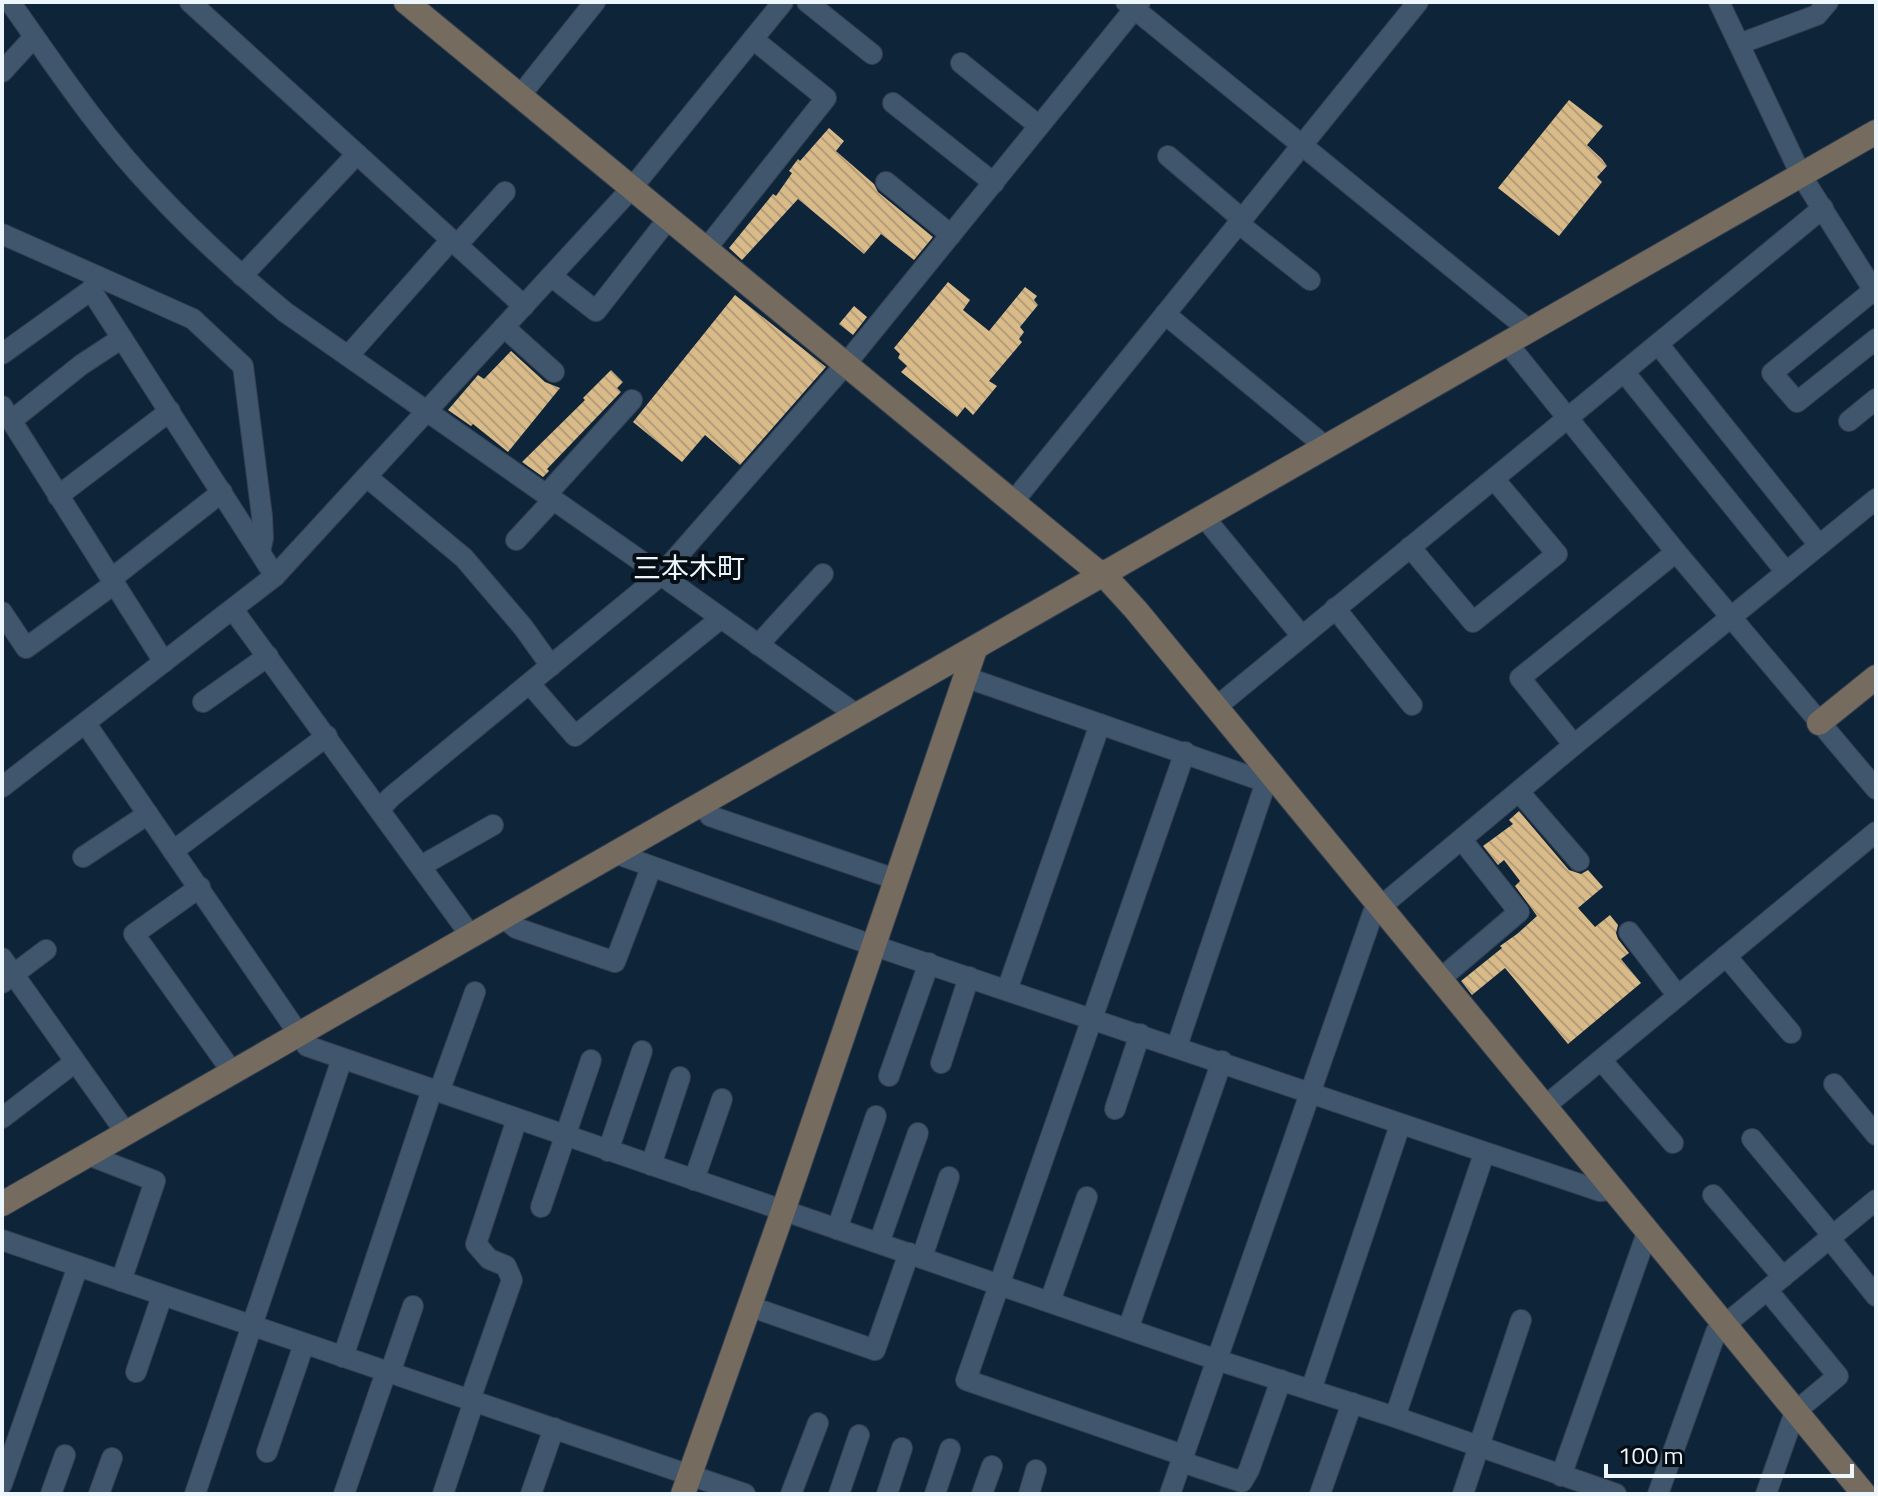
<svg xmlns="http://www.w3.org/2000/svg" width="1878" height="1496" viewBox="0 0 1878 1496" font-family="'Titillium Web','Noto Sans JP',sans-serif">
  <defs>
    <pattern id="building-back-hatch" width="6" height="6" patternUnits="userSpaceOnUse" patternTransform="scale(2)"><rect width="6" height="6" fill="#d9ba89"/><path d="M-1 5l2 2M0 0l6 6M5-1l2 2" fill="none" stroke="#b49e7a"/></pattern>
  </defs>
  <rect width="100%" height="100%" fill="#0e2438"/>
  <g fill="url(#building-back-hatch)">
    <polygon points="1569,100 1603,126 1587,145 1602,159 1607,166 1597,177 1602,182 1559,236 1498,188"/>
    <polygon points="829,128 844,141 836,151 874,184 878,192 933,237 914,260 881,234 864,254 798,199 742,260 729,248 773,194 776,196 792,173 789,171 798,159 800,161"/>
    <polygon points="948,282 970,300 963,310 989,331 1025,287 1037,296 1034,300 1038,305 1020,327 1024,332 1019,339 1022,342 989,381 997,386 973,415 965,407 957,417 901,372 907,366 898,358 900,354 894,348"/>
    <polygon points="735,295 826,367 740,465 705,435 682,462 633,422"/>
    <polygon points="854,306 867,317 853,335 839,324"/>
    <polygon points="511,351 545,382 560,388 508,452 473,424 471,426 448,410 478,375 484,379"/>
    <polygon points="611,370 623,382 617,388 621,392 547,469 549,471 543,477 522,462 585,400 583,398"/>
    <polygon points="1519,811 1569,870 1581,874 1588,870 1603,887 1578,908 1595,927 1610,915 1618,925 1616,933 1618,939 1629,953 1621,959 1641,983 1568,1044 1505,968 1472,995 1461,981 1502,948 1500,946 1517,934 1537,916 1515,886 1520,881 1504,860 1498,865 1483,846 1513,824 1509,820"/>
  </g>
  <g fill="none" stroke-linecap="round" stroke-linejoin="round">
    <g stroke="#343f4f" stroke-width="22">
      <g id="street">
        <path d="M10 2C56 67 100 134 155 191 195 234 239 274 285 312L661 575 857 715"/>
        <polyline points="190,2 524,306"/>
        <polyline points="807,2 872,54"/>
        <polyline points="1126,2 1529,330"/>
        <polyline points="1719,2 1801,175 1876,294"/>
        <polyline points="1739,44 1817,15 1828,2"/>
        <polyline points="961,63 1039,126"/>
        <polyline points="2,72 34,37"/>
        <polyline points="519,97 595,2"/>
        <polyline points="893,103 994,183"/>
        <polyline points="1168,156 1242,219"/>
        <polyline points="886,182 951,235"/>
        <polyline points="1238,223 1310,280"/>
        <polyline points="2,234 99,277 91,290 275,576"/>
        <polyline points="457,245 505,192"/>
        <polyline points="706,249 826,98 753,39"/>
        <polyline points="242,276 357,154"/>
        <polyline points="551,276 596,311 668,219"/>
        <polyline points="99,277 193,319 243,366 262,516 263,538 260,552"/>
        <polyline points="1874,290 1772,373 1797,402 1876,339"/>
        <polyline points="1165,314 1326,447"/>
        <polyline points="504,327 554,372"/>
        <polyline points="1507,343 1676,552 1876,789"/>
        <polyline points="1658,344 1819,545"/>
        <polyline points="2,354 91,290"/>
        <polyline points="348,356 451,240"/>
        <polyline points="1624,372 1786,572"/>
        <polyline points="2,406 164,662"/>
        <polyline points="11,421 81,365 122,338"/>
        <polyline points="1849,421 1876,399"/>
        <polyline points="367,477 464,558 523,627 551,666"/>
        <polyline points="546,495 632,400"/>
        <polyline points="58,496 170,411"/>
        <polyline points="1013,502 1418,2"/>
        <polyline points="1204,517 1301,635"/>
        <polyline points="516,540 553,500"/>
        <polyline points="1410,547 1473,622 1557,554 1494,479"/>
        <polyline points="111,579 222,492"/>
        <polyline points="1335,608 1412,705"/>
        <polyline points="234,611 471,936"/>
        <polyline points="2,612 26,648 114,584"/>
        <polyline points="758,645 823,574"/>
        <polyline points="965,677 1266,782 1273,778"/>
        <polyline points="530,684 575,736 720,619"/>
        <polyline points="203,702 268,656"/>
        <polyline points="1215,708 1823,208"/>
        <polyline points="86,724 307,1046 1217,1360 1395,1417 1616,1494"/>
        <polyline points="1574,745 1520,678 1676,552"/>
        <path d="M1185 752C1111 961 1040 1171 966 1380L1174 1452 1191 1465 1242 1482 1249 1470 1281 1380"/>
        <polyline points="2,787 275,576 631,189 783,2"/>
        <polyline points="1519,792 1579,861"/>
        <polyline points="703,805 710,816 895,879"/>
        <polyline points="380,809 391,797 661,575 845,365 1140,2"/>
        <polyline points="173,851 327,736"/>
        <polyline points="617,854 872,945 1600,1191 1612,1190"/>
        <polyline points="83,857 148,814"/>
        <polyline points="421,866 493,825"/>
        <polyline points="200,887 134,934 233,1073"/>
        <polyline points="504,918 516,928 615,962 651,868"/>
        <polyline points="1629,932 1678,996"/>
        <polyline points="1726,956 1791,1033"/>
        <polyline points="2,958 126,1133"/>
        <polyline points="1439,980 1519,912 1462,840"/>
        <polyline points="2,983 46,950"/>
        <polyline points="1007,990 1100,724"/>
        <polyline points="1177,1046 1266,782"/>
        <polyline points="1601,1060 1673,1143"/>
        <polyline points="941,1063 969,977"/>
        <polyline points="889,1076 929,963"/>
        <polyline points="1834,1084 1876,1135"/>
        <polyline points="439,1092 475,992"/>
        <polyline points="1544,1107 1876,832"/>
        <polyline points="1115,1109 1140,1034"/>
        <polyline points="2,1118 75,1062"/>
        <polyline points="1752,1139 1833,1236"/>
        <polyline points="608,1151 642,1051"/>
        <polyline points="88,1155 155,1181 121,1281"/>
        <polyline points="651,1165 680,1077"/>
        <polyline points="694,1180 722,1099"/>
        <polyline points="1713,1195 1783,1277"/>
        <polyline points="541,1207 591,1060"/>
        <polyline points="837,1229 876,1116"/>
        <polyline points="1830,1239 1876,1296"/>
        <polyline points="2,1240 745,1494"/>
        <polyline points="879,1243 918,1133"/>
        <polyline points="922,1257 949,1177"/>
        <polyline points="1050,1301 1087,1197"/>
        <polyline points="749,1306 875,1350 909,1253"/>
        <polyline points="1128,1329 1222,1061"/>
        <polyline points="343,1357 432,1090"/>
        <polyline points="136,1372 162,1296"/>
        <polyline points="390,1373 413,1306"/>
        <polyline points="1311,1390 1400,1125"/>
        <polyline points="1395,1417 1484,1154"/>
        <polyline points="267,1452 304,1344"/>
        <polyline points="1561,1476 1647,1233"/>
        <polyline points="2,1484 78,1266"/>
        <polyline points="51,1494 65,1455"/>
        <polyline points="99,1494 112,1458"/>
        <polyline points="195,1494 342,1059"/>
        <polyline points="344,1494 386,1372"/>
        <polyline points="443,1494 471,1410 473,1391 512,1280 506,1266 489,1259 476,1244 517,1119"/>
        <polyline points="531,1494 554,1428"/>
        <polyline points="791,1494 818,1423"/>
        <polyline points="839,1494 859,1435"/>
        <polyline points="887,1494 902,1448"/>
        <polyline points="935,1494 950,1449"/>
        <polyline points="982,1494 992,1466"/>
        <polyline points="1029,1494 1036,1470"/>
        <polyline points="1170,1494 1373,913 1574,745 1876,499"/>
        <polyline points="1320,1494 1352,1403"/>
        <polyline points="1463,1494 1521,1320"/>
        <polyline points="1658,1494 1716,1332 1876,1200"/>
        <polyline points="1766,1494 1795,1412 1838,1376 1768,1291"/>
      </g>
    </g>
    <g stroke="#343f4f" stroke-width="26">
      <g id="secondary">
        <polyline points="406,2 1093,568 1104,575 1136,610 1864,1494"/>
        <polyline points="1819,723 1876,677"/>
        <polyline points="2,1204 1876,132"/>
        <polyline points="683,1494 783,1211 975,649"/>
      </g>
    </g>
    <use href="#street" stroke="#3f566c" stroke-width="20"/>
    <use href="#secondary" stroke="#766b5f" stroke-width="24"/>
  </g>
  <g text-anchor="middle" stroke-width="8" stroke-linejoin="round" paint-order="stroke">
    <g font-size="28" fill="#edf5fd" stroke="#050d15">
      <text x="689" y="578">三本木町</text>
    </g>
  </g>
  <rect width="1878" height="1496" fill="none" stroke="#edf5fd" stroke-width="8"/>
  <path d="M1606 1464v12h246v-12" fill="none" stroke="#edf5fd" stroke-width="4"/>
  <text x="1618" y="1464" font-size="24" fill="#edf5fd" stroke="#050d15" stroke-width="6" paint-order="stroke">100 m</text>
</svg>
